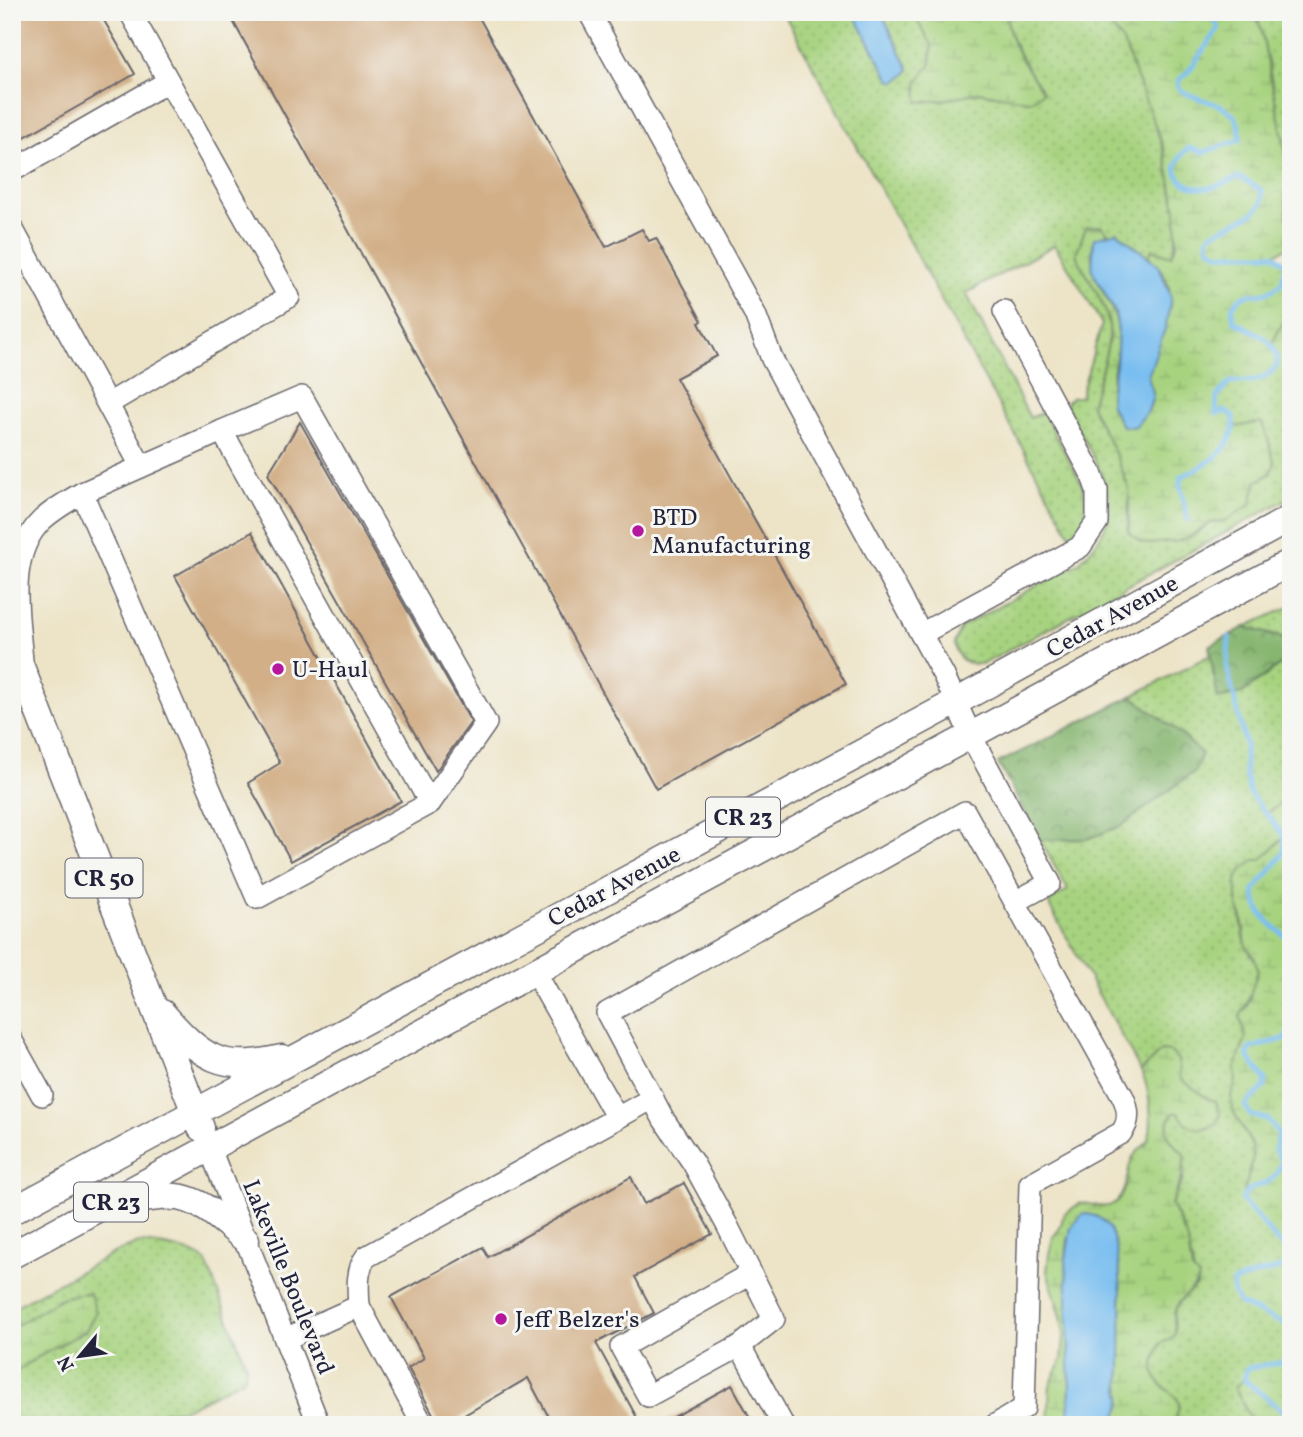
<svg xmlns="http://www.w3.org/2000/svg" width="1303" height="1437" viewBox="0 0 1303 1437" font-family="Vollkorn,serif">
  <defs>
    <pattern id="green-dots" width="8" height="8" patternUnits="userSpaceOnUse" patternTransform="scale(1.75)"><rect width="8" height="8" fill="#a7d37f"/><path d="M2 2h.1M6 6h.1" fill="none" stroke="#8fb56f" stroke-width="1.8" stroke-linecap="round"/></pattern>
    <pattern id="forest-crowns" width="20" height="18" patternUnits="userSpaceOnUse" patternTransform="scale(1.75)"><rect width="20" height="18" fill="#85b56e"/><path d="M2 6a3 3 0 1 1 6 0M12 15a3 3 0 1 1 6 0" fill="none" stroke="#6c935c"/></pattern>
    <pattern id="wetland-marsh" width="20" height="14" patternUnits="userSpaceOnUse" patternTransform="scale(1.75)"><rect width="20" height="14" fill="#a7d37f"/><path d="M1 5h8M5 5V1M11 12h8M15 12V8" fill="none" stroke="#8fb56f"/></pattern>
  </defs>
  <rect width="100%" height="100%" fill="#f6f6f2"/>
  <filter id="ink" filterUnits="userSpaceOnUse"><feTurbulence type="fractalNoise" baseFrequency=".0143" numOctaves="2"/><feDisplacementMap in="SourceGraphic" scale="14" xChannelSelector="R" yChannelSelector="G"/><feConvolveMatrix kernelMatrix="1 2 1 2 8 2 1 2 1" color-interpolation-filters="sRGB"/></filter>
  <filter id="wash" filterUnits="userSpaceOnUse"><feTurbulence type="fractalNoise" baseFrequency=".00686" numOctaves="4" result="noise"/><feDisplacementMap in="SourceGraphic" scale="28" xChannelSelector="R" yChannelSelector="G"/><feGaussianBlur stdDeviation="1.57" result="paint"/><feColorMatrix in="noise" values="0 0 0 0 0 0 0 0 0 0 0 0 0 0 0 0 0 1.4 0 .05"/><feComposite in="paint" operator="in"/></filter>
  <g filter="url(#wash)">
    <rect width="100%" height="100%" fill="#ede4c8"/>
    <g fill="url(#green-dots)" stroke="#647a5d" stroke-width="2">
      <path d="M783 12H853L890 80 909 69 881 12H912L932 44 931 64 917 82 919 102 943 100 979 92 1030 101 1043 92C1029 72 1005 38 1007 12H1099C1106 23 1116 31 1123 41 1129 51 1133 65 1137 76 1154 117 1191 216 1171 256L1152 250 1149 257 1117 232 1109 234 1101 226 1082 241 1076 254C1086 277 1105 299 1109 325 1112 343 1096 387 1091 406L1117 457 1129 489 1128 529 1148 544 1178 541 1194 535 1210 523 1227 520 1251 504 1256 482 1270 474 1275 463C1269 449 1270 436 1261 423L1235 428 1216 414C1213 398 1220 392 1230 382L1256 381 1267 377 1272 343 1286 317 1291 287V497L985 663C969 667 957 661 954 643L961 627 1077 564C1126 519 1111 488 1083 438 1077 426 1070 415 1066 403L1072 397H1080L1102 324 1055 245 966 293 1030 418 1043 412 1081 482C1089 502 1087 522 1072 538Z"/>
      <polygon points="1255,12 1291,12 1291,193 1285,197 1288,163 1261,29"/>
      <path d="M1291 606V804L1285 801V837L1261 860 1238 908C1243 920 1242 933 1246 945 1249 954 1258 960 1258 970 1257 981 1246 1007 1240 1016L1246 1038 1235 1068 1236 1083 1231 1096 1232 1109 1252 1146 1253 1158 1248 1172 1278 1242 1291 1250V1263L1280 1269 1240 1279V1304L1291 1327V1361L1247 1368 1244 1380 1235 1387 1253 1425H1177L1175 1421C1176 1417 1179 1409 1179 1405 1179 1387 1138 1390 1161 1343 1184 1336 1171 1328 1175 1311 1177 1301 1190 1292 1197 1285L1184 1230 1171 1204 1183 1180 1184 1154C1168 1139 1161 1133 1173 1113H1179L1208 1129 1217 1124 1220 1115 1216 1101 1208 1099 1180 1079 1178 1060 1156 1056 1141 1071 1050 907 1049 901 1068 890 1040 840 1087 839 1183 736 1132 696 1212 654 1213 676 1242 693 1288 659 1287 642 1279 637 1245 627Z"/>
      <path d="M139 1243C160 1245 189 1248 206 1261L246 1365 245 1378 183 1410 166 1411 152 1425H12V1375L26 1364 86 1330 61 1298 12 1328V1308L114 1253Z"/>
    </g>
    <g fill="url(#forest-crowns)" stroke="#546c54" stroke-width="2">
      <polygon points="1245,627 1280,637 1287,642 1288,659 1242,693 1218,699 1209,646"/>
      <polygon points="1132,696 1183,736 1202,754 1195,771 1121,826 1087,839 1040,840 998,763"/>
    </g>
    <g fill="url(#wetland-marsh)" stroke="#647a5d" stroke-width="2">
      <path d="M912 12H1007C1005 38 1029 72 1043 92L1030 101 979 92 943 100 918 102 917 82 931 64 932 45Z"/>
      <path d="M1099 12H1255L1261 29 1288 163 1285 197 1291 246 1274 254 1286 264 1285 275 1291 287 1286 317 1272 343 1277 353V366C1262 383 1252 381 1230 382 1221 392 1213 398 1216 413L1225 411 1233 416 1235 427 1261 422C1269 436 1269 449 1275 463L1270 474 1256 482 1251 504 1227 520 1210 523 1188 538 1178 541 1148 544 1141 542 1129 533V489L1117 457 1091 406C1096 387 1112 343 1109 325 1105 300 1086 277 1076 254L1086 227 1101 226 1109 234 1094 238C1093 245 1091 253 1092 260 1094 286 1116 304 1118 331 1120 353 1106 389 1112 407 1114 413 1119 420 1122 426L1148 411C1150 406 1153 400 1153 395 1153 388 1147 381 1148 374 1155 330 1194 298 1149 257L1152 249 1171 256 1177 244 1176 210 1164 149 1123 42Z"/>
      <polygon points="1285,801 1291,804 1291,1250 1278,1242 1242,1200 1253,1158 1252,1145 1232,1109 1231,1096 1236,1082 1235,1068 1246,1038 1240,1016 1247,1006 1258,970 1254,957 1246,946 1242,917 1238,908 1236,880 1242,870 1255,860 1261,860 1284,837 1266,814"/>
      <path d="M1161 1051 1171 1052 1178 1060 1181 1079 1208 1099 1216 1101 1220 1115 1217 1124C1202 1132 1186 1130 1179 1113H1173C1161 1133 1168 1139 1184 1154 1185 1176 1179 1184 1171 1204L1188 1241 1192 1270 1199 1277C1196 1291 1179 1296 1175 1310 1170 1327 1185 1336 1161 1343 1138 1390 1179 1387 1179 1405 1179 1409 1176 1417 1175 1421L1177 1425H1107C1115 1421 1122 1408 1122 1399 1122 1393 1120 1388 1120 1383 1121 1347 1125 1258 1109 1229 1103 1218 1095 1214 1083 1214L1068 1239 1066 1258 1070 1390 1068 1417 1075 1425H1048L1050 1385 1062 1360 1064 1335 1061 1316 1047 1272 1049 1254 1053 1237 1060 1228 1064 1214 1081 1203C1092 1203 1103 1210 1113 1204 1126 1197 1127 1174 1131 1161 1134 1151 1144 1148 1148 1140 1154 1124 1149 1086 1141 1071Z"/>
      <polygon points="1291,1263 1291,1327 1240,1304 1233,1292 1233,1283 1280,1269"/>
      <polygon points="82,1293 90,1294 96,1312 86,1330 26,1364 12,1375 12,1328 61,1298"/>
      <polygon points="1291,1361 1291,1425 1253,1425 1235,1387 1244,1380 1247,1368"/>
    </g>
    <g fill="#79bef0" stroke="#4e7096" stroke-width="2">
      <polygon points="853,12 881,12 909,69 906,74 896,82 890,80"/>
      <polygon points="1117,232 1159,266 1171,297 1166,326 1148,376 1153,396 1148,411 1135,427 1122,426 1111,406 1110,394 1116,365 1118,331 1115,312 1092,270 1094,238"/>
      <path d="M1083 1214C1095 1214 1103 1218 1109 1228 1125 1257 1121 1332 1121 1366 1121 1373 1119 1381 1120 1388 1120 1391 1122 1395 1122 1398 1122 1404 1117 1419 1112 1422 1105 1429 1085 1425 1075 1425L1068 1417 1070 1390 1066 1258 1071 1227Z"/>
    </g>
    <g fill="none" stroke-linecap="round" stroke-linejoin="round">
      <g stroke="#79bef0" stroke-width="5">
        <path d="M1146 12C1160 26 1179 17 1196 12"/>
        <path d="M1188 520 1180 486 1181 477C1206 465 1239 448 1233 416L1225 411 1216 414 1217 396 1230 382C1252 381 1262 383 1277 366 1278 338 1256 334 1234 321L1232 308C1243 291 1248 296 1265 293 1270 292 1276 287 1281 284L1286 264 1273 254H1219L1208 246V240L1211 234 1252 214 1262 204V190L1239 177C1231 180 1222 185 1213 187 1184 193 1161 170 1189 148L1204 152 1240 140C1243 99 1202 106 1179 89L1178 81 1188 72 1219 28 1212 17 1199 12"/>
        <path d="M1229 637 1227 667 1245 743V774L1250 794 1285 837 1284 853 1254 891C1256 917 1273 925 1291 941"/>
        <path d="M1291 1031 1284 1039 1251 1048 1247 1055 1265 1079V1086L1245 1106 1250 1115 1267 1119 1279 1134 1275 1150 1282 1160C1273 1195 1251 1177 1242 1200L1278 1242 1291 1250"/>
        <path d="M1291 1263C1273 1273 1251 1273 1233 1283V1292L1240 1304 1291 1327"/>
        <polyline points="1290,1425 1282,1410 1244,1380 1247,1368 1291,1361"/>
      </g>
    </g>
    <g id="blocks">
      <g fill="#d2af87">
        <polygon points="12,12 99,12 135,74 12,144"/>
        <polygon points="228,12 476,12 606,247 642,229 649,241 656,238 702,321 699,323 717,356 676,378 846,684 656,789"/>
        <polygon points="300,422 471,722 436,771 268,474"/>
        <polygon points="252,532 401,801 291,861 248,783 280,763 175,576"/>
        <polygon points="631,1177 644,1204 684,1183 712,1234 635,1277 654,1313 596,1343 641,1425 553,1425 528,1378 447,1425 439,1425 408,1368 424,1358 391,1297 483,1247 488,1257"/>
        <polygon points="732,1385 754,1425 659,1425"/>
      </g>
    </g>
  </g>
  <g filter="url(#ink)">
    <use href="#blocks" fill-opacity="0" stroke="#69666c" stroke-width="2"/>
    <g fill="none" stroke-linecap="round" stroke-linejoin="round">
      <g stroke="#69666c" stroke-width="24">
        <g id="minor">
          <polyline points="589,12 755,314 772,359 921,634"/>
          <polyline points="12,171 167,82"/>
          <polyline points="12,228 141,466"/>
          <polyline points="1004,311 1091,473 1097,490 1097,522 1080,547 921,634 944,676 971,736 1050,883 1015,902"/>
          <polyline points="108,404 289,297 130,12"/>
          <polygon points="222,431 430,803 257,898 82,493"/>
          <polyline points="222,431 302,397 486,723 430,803"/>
          <path d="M22 660C18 615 6 555 42 520 54 509 68 501 82 493"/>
          <polyline points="12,1041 42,1095"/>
          <polyline points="617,1118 653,1098"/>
          <polyline points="210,1149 319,1425"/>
          <polyline points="750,1274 621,1347 648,1396 740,1346 783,1425"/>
          <polyline points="359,1306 423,1425"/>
          <path d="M285 1339 359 1306C358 1290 356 1270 366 1257L617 1118 535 972"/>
          <path d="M740 1346 774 1319 727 1225 693 1163 664 1120 607 1013 965 812 1123 1097C1129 1110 1130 1122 1121 1133L1030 1184 1024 1408 995 1425"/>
        </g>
      </g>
      <g stroke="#69666c" stroke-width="29">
        <g id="major">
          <polyline points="12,644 201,1128"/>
          <path d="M162 1013C203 1059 220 1072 282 1058"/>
          <path d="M125 1203C189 1187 199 1201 246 1240"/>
          <polyline points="12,1211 956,702 1291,518"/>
          <polyline points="12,1255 1291,562"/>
        </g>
      </g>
      <use href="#minor" stroke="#fff" stroke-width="21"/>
      <use href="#major" stroke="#fff" stroke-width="26"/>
    </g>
  </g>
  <g fill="#b5179e" stroke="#f6f6f2" stroke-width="2.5">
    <circle cx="638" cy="531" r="7"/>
    <circle cx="278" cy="669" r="7"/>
    <circle cx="501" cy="1319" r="7"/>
  </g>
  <g text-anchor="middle" stroke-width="6" stroke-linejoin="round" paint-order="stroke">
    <g fill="#f6f6f2" stroke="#626272" stroke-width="2">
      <rect x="706" y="797.5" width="74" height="39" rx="5"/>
      <rect x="65.5" y="858.5" width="77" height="39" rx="5"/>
      <rect x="74" y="1182.5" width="74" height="39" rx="5"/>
    </g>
    <g font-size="23" font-weight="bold" fill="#22223b">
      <text x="743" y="825">CR 23</text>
      <text x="104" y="886">CR 50</text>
      <text x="111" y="1210">CR 23</text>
    </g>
    <g font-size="24" fill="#22223b" stroke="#f6f6f2" text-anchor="start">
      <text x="652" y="525">BTD<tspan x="652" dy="28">Manufacturing</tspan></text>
      <text x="292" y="677">U-Haul</text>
      <text x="515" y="1327">Jeff Belzer's</text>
    </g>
    <g font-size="24" fill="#22223b" stroke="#f6f6f2">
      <text transform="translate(1112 616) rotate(-29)" y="8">Cedar Avenue</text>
      <text transform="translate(614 886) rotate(-28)" y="8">Cedar Avenue</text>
      <text transform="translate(289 1277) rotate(68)" y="8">Lakeville Boulevard</text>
    </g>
  </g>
  <rect width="1303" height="1437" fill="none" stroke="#f6f6f2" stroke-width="42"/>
  <g transform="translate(80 1356) rotate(241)" stroke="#f6f6f2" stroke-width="5" paint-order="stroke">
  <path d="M0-5L12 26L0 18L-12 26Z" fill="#22223b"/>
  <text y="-10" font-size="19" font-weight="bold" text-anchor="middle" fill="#22223b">N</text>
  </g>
</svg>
